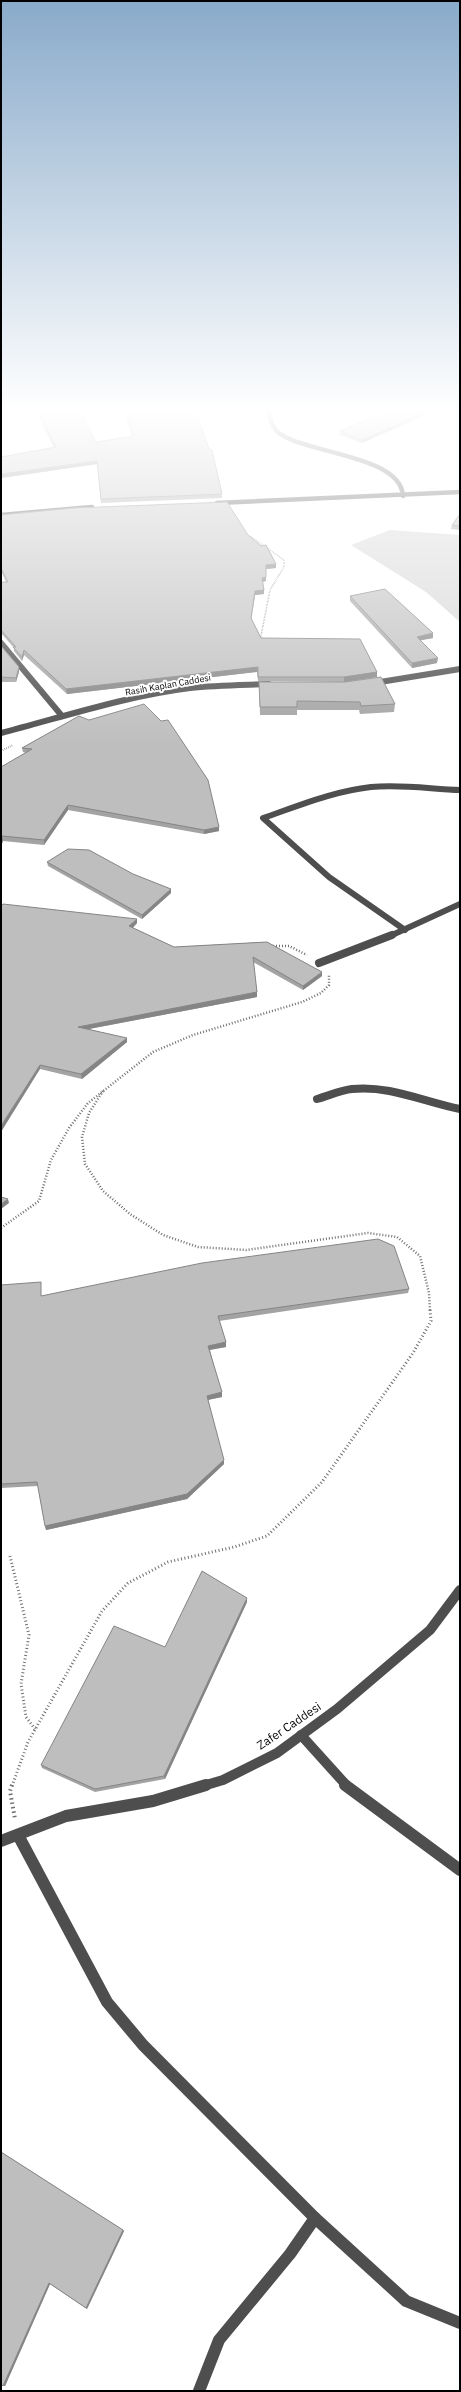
<svg xmlns="http://www.w3.org/2000/svg" width="461" height="2392" viewBox="0 0 461 2392" font-family="'IBM Plex Sans',sans-serif">
  <rect width="100%" height="100%" fill="#fff"/>
  <polygon fill="#d5d5d5" points="390,530 460,535 460,622 426,592 351,545"/>
  <g fill="none" stroke-linecap="round" stroke-linejoin="round">
    <g stroke="#707070" stroke-width="1.5" stroke-dasharray="0.5 1" stroke-linecap="butt">
      <polyline points="1,420 40,414"/>
      <polyline points="250,536 284,560 284,567 270,590 260,641"/>
    </g>
    <polyline stroke="#707070" stroke-width="2" stroke-dasharray="0.5 1.5" stroke-linecap="butt" points="1,751 13,745"/>
    <g stroke="#707070" stroke-width="2.5" stroke-dasharray="1 2" stroke-linecap="butt">
      <polyline points="270,946 289,946 307,955"/>
      <polyline points="103,1091 89,1113 82,1137 85,1164 103,1191 130,1214 163,1235 198,1247 246,1250 368,1233 397,1237 420,1256 429,1293 430,1310"/>
      <polyline points="1,1228 39,1201 51,1160 69,1128 88,1103 153,1052 193,1035 302,1002 321,993 329,985 329,974"/>
    </g>
    <g stroke="#707070" stroke-width="3" stroke-dasharray="1 2.5" stroke-linecap="butt">
      <polyline points="10,1556 29,1635 21,1684 26,1717 35,1729"/>
      <polyline points="12,1786 28,1742 102,1611 128,1583 168,1562 234,1547 267,1536 322,1482 413,1353 431,1321 430,1309"/>
    </g>
    <polyline stroke="#707070" stroke-width="4" stroke-dasharray="1.5 3" stroke-linecap="butt" points="12,1785 10,1791 15,1819"/>
    <path stroke="#4e4e4e" stroke-width="6" d="M405 930 329 877 263 818C298 806 334 791 371 787 401 784 431 789 460 790"/>
    <g stroke="#4e4e4e" stroke-width="4.5">
      <path d="M268 411C270 418 272 428 279 433 306 454 401 455 403 496"/>
      <polyline points="217,503 460,492"/>
      <polyline points="1,515 92,507"/>
    </g>
    <g stroke="#4e4e4e" stroke-width="6">
      <polyline points="1,643 62,716"/>
      <polyline points="390,936 460,904"/>
    </g>
    <g stroke="#4e4e4e" stroke-width="8">
      <polyline points="319,963 392,935"/>
      <path d="M317 1099C328 1096 341 1090 352 1089 390 1085 424 1102 460 1109"/>
    </g>
    <g stroke="#4e4e4e" stroke-width="10">
      <polyline points="301,1735 347,1786"/>
      <polyline points="203,1786 223,1780 277,1753 337,1709 430,1630 460,1590"/>
    </g>
    <g stroke="#4e4e4e" stroke-width="12">
      <polyline points="345,1785 460,1870"/>
      <polyline points="18,1835 107,2002 143,2045 315,2218 406,2301 460,2323"/>
      <polyline points="1,1841 66,1816 153,1801 206,1785"/>
      <polyline points="199,2391 219,2340 290,2254 315,2218"/>
    </g>
    <g stroke="#4e4e4e" stroke-width="6">
      <polyline points="374,683 460,669"/>
      <path d="M1 733C63 717 126 696 190 688 216 685 243 685 269 684"/>
    </g>
  </g>
  <g fill="#a3a3a3">
    <polygon points="36,411 80,411 96,442 132,437 125,411 205,411 196,412 222,494 222,498 101,503 97,464 1,478 1,457 54,448"/>
    <polygon points="388,411 362,443 340,435 340,431"/>
    <polygon points="460,514 460,530 451,529 452,525"/>
    <polygon points="1,515 248,535 276,564 276,568 266,569 266,581 262,582 264,594 255,595 251,619 261,638 377,672 377,677 344,682 258,681 257,672 67,694 24,655 22,661 14,651 14,648 1,633 1,582 6,582 1,571"/>
    <polygon points="350,596 433,638 421,640 437,663 412,668 350,601"/>
    <polygon points="1,646 19,667 19,672 16,682 1,682"/>
    <polygon points="259,682 395,704 394,712 360,714 359,710 297,710 297,715 260,715"/>
    <polygon points="79,716 219,831 204,834 68,810 44,845 3,841 1,846 1,767 26,753 23,752 22,748"/>
    <polygon points="47,862 133,874 171,893 142,919 48,866"/>
    <polygon points="1,906 137,923 133,928 174,947 267,942 322,976 303,990 253,962 257,997 89,1029 127,1042 82,1079 40,1069"/>
    <polygon points="1,1285 41,1287 41,1296 409,1289 408,1293 219,1321 226,1342 226,1347 210,1350 222,1397 208,1400 224,1464 187,1499 46,1530 38,1486 1,1488"/>
    <polygon points="247,1602 165,1779 95,1792 42,1768 41,1765 165,1647"/>
    <polygon points="1,2152 123,2230 124,2231 87,2309 50,2284 5,2386"/>
  </g>
  <g fill="#858585">
    <polygon points="427,411 435,411 362,443 362,440"/>
    <polygon points="97,461 97,464 1,478 1,474"/>
    <polygon points="276,564 276,568 266,569 266,565"/>
    <polygon points="266,577 266,581 262,582 262,578"/>
    <polygon points="264,590 264,594 255,595 251,622 255,591"/>
    <polygon points="433,633 433,638 417,641 417,637"/>
    <polygon points="24,650 24,655 22,661 22,657"/>
    <polygon points="438,658 437,663 412,668 412,663"/>
    <polygon points="19,667 19,672 16,682 16,678"/>
    <polygon points="258,667 257,672 67,694 66,689"/>
    <polygon points="377,672 377,677 344,682 344,677"/>
    <polygon points="68,805 68,810 44,845 44,840"/>
    <polygon points="219,827 219,831 204,834 204,830"/>
    <polygon points="2,836 3,841 1,846 1,840"/>
    <polygon points="171,889 171,893 142,919 142,915"/>
    <polygon points="137,919 137,923 130,930 129,926"/>
    <polygon points="322,972 322,976 303,990 303,986"/>
    <polygon points="257,992 257,997 78,1031 78,1027"/>
    <polygon points="127,1038 127,1042 82,1079 81,1074"/>
    <polygon points="40,1065 40,1069 1,1132 1,1126"/>
    <polygon points="8,1199 9,1203 1,1209 1,1204"/>
    <polygon points="226,1342 226,1347 208,1350 208,1346"/>
    <polygon points="222,1392 222,1397 207,1400 207,1396"/>
    <polygon points="224,1460 224,1464 187,1499 46,1530 45,1526"/>
    <polygon points="247,1598 247,1602 165,1779 164,1776"/>
    <polygon points="123,2230 124,2231 87,2309 86,2308"/>
    <polygon points="49,2283 50,2284 5,2386 3,2386"/>
  </g>
  <g fill="#bebebe" stroke="#858585">
    <polygon points="38,411 80,411 96,442 133,436 126,411 196,411 209,449 212,450 222,494 101,499 97,461 1,474 1,457 56,447"/>
    <polygon points="388,411 427,411 362,440 340,431"/>
    <polygon points="227,502 248,535 261,546 266,545 276,564 266,565 266,577 262,578 264,590 255,591 251,618 261,638 360,639 377,672 344,677 258,677 258,667 66,689 24,650 22,657 13,647 16,647 1,630 1,582 8,582 1,568 1,515 74,508"/>
    <polygon points="460,514 460,526 452,525"/>
    <polygon points="385,589 433,633 417,637 438,658 412,663 350,596"/>
    <polygon points="1,646 19,667 16,678 1,677"/>
    <polygon points="381,677 395,704 361,706 360,702 297,701 297,707 260,707 259,682 345,682"/>
    <polygon points="144,704 161,721 168,720 208,780 219,827 204,830 68,805 44,840 2,836 1,840 1,767 32,749 22,748 79,716 89,720"/>
    <polygon points="68,849 89,850 133,874 171,889 142,915 47,862"/>
    <polygon points="3,904 137,919 129,926 174,947 267,942 322,972 303,986 253,957 257,992 78,1027 127,1038 81,1074 40,1065 1,1126 1,906"/>
    <polygon points="1,1197 8,1199 1,1204"/>
    <polygon points="378,1239 394,1246 409,1289 218,1316 226,1342 208,1346 222,1392 207,1396 224,1460 187,1494 45,1526 37,1482 1,1484 1,1285 41,1282 41,1296 202,1263"/>
    <polygon points="202,1571 247,1598 164,1776 95,1789 41,1765 114,1626 165,1647"/>
    <polygon points="1,2152 123,2230 86,2308 49,2283 3,2386 1,2384"/>
  </g>
  <linearGradient id="sky" x2="0" y2="1"><stop stop-color="#89aaca"/><stop offset="0.55" stop-color="#fff"/><stop offset="1" stop-color="#fff" stop-opacity="0"/></linearGradient>
  <rect width="461" height="746" fill="url(#sky)"/>
  <g text-anchor="middle" stroke-width="4" stroke-linejoin="round" paint-order="stroke">
    <g font-size="9" fill="#000" stroke="#fff">
      <text transform="translate(168 685) rotate(-10)" y="3">Rasih Kaplan Caddesi</text>
    </g>
    <g font-size="12" fill="#000" stroke="#fff">
      <text transform="translate(289 1726) rotate(-34)" y="4">Zafer Caddesi</text>
    </g>
  </g>
  <rect width="461" height="2392" fill="none" stroke="#000000" stroke-width="4"/>
</svg>
